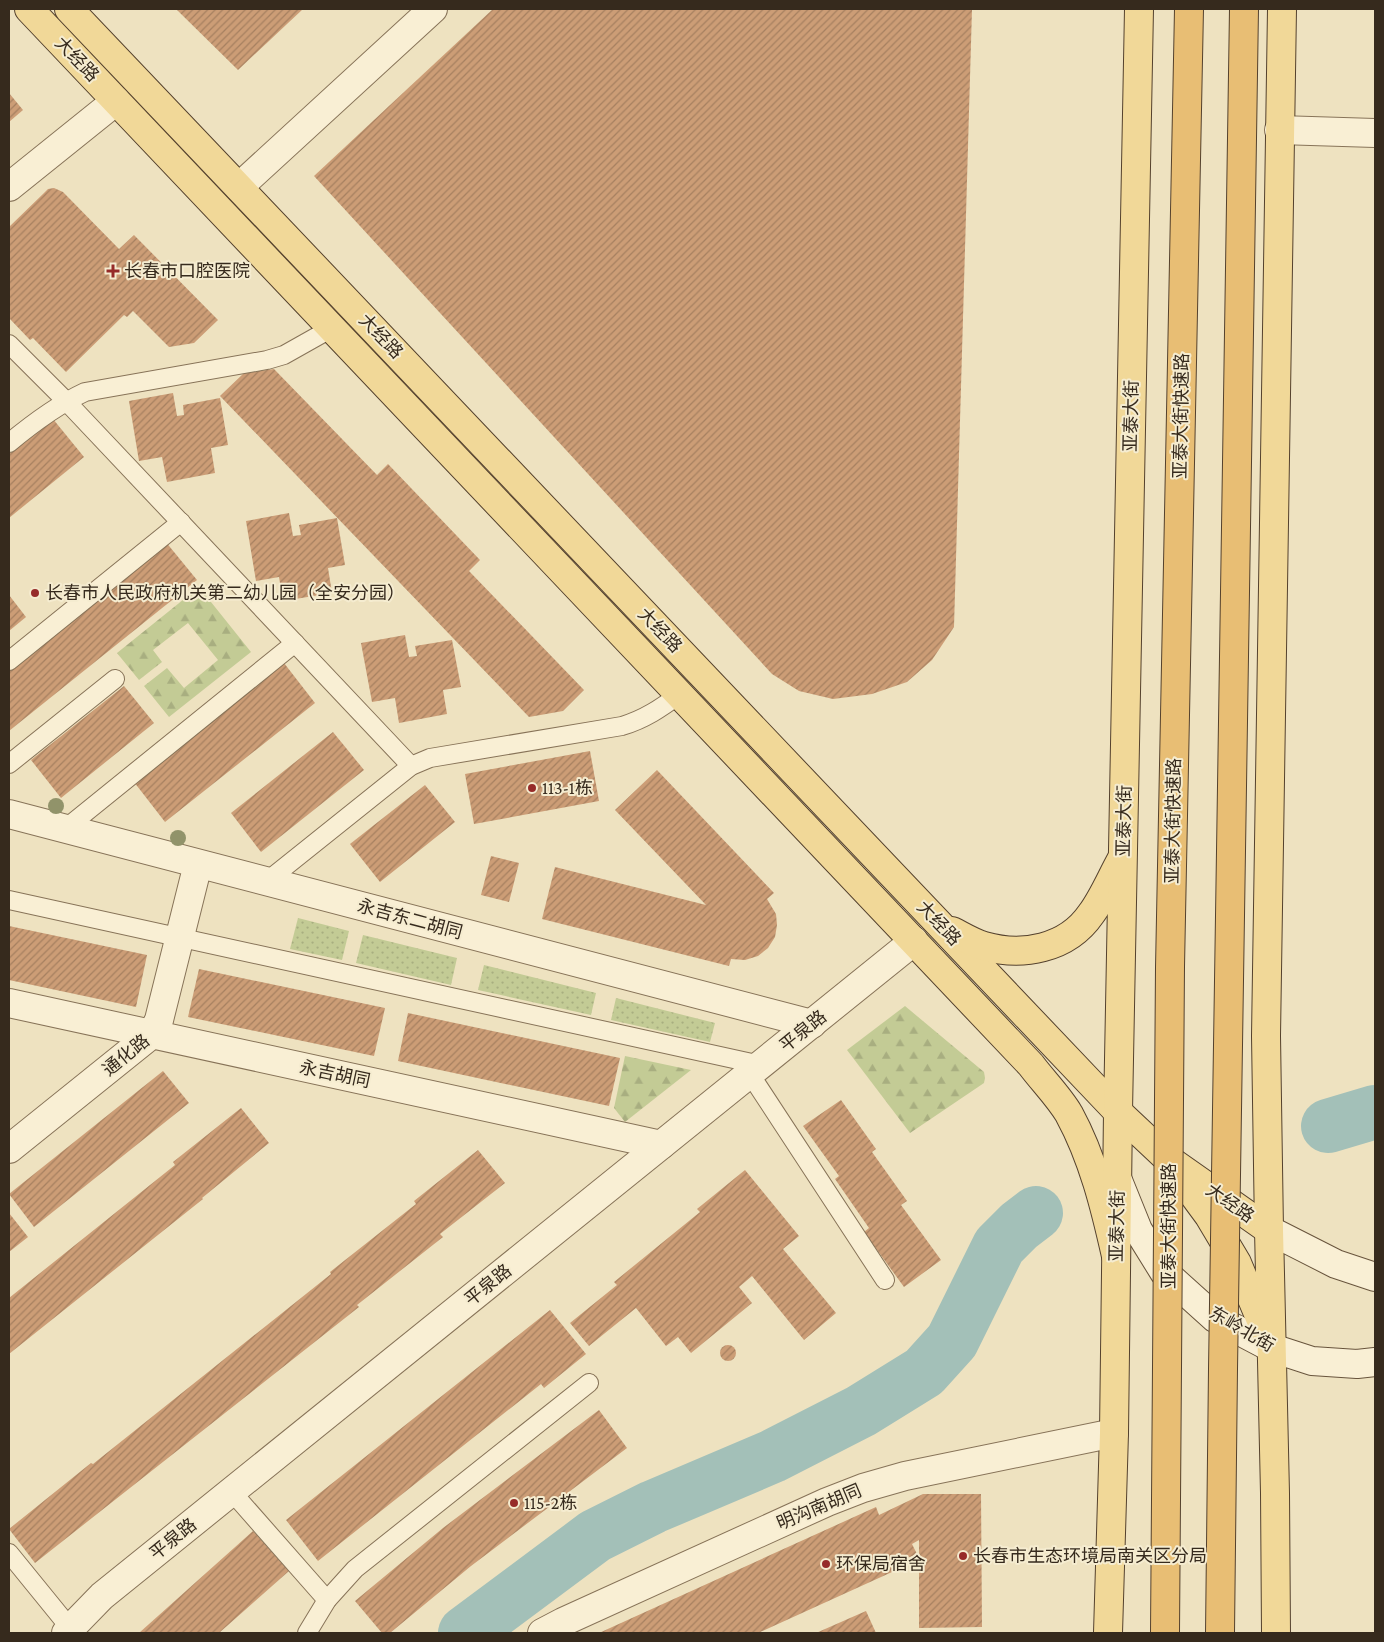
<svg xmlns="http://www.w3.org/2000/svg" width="1384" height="1642" viewBox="0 0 1384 1642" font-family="'Crimson Pro','Noto Sans SC',serif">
  <defs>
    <pattern id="grass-dots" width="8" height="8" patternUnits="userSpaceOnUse" patternTransform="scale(1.25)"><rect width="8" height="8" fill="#c3cb95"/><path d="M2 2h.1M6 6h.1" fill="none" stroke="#a8ae80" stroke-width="1.8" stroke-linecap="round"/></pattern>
    <pattern id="forest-firs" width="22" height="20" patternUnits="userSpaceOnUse" patternTransform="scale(1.25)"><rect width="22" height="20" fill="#c3cb95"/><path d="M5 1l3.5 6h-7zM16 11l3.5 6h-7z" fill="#a8ae80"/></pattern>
    <pattern id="building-hatch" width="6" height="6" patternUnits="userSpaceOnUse" patternTransform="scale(1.25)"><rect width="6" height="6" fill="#cc9d76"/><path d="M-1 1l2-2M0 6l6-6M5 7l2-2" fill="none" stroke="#a68060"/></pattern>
  </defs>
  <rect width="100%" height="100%" fill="#eee2c0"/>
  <g fill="url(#grass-dots)">
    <polygon points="298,918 349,931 342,960 290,949"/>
    <polygon points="363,935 457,958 451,985 356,963"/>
    <polygon points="484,965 596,993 591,1015 478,990"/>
    <polygon points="616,998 715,1023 710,1042 611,1020"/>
  </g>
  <g fill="url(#forest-firs)">
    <polygon points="199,587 251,652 169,717 144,686 167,668 184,688 218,660 188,623 153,650 162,662 139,680 117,653"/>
    <polygon points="905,1006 984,1072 985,1078 984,1083 910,1133 847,1050"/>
    <polygon points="625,1056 691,1070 625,1122 614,1108"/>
  </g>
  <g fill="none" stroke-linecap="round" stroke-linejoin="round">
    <g stroke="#a3c0b8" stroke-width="54">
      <polyline points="1328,1126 1375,1112"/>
      <polyline points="465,1633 595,1536 653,1507 773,1456 861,1411 924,1372 952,1341 999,1246 1019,1226 1036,1213"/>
    </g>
  </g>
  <g fill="url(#building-hatch)">
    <polygon points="176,9 303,9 238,70"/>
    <polygon points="493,9 972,9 954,627 932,660 907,682 872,694 833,699 799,691 772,674 314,176"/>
    <polygon points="9,93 23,110 9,122"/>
    <polygon points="54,188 63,192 119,249 134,235 218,320 194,343 169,347 133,311 127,317 124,315 66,372 33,338 30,340 9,318 9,227 44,193 48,189"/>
    <polygon points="274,369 377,475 388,464 480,560 469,571 584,690 563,711 529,717 220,396 244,373"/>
    <polygon points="173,393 177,416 184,415 183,405 220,398 228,445 211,448 215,473 167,482 162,457 139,461 129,401"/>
    <polygon points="53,419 84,457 9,518 9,454"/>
    <polygon points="289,513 293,536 301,535 299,525 337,518 345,565 328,568 332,593 283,601 279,577 256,581 246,521"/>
    <polygon points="165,541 197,580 9,731 9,667"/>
    <polygon points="9,595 26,617 9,631"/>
    <polygon points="405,635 409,657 417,656 415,646 452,640 461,687 443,690 447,714 399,723 395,698 372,702 361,643"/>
    <polygon points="284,663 315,703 165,822 134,782"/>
    <polygon points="124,686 154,723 61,798 31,760"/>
    <polygon points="333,732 364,770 261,852 231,813"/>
    <polygon points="590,751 599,801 474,824 465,774"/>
    <polygon points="657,770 774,893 767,899 776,914 777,925 775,937 768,948 758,956 745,960 731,959 729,966 542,919 555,867 706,905 615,810"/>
    <polygon points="425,785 455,822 380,882 350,844"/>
    <polygon points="491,856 519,863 509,902 481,895"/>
    <polygon points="9,926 147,955 136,1007 9,980"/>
    <polygon points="199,969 385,1008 374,1056 188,1017"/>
    <polygon points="408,1013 620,1058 609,1106 398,1061"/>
    <polygon points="163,1071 189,1103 34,1227 9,1194"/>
    <polygon points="841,1100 876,1149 872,1152 907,1201 901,1205 941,1260 904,1287 864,1232 869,1228 835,1179 839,1176 803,1126"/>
    <polygon points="241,1108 269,1143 202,1198 203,1199 9,1354 9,1298 175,1165 173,1162"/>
    <polygon points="478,1150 505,1183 440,1234 443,1237 357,1305 359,1307 35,1563 9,1529 91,1463 93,1464 331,1274 330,1272 416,1204 414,1201"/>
    <polygon points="745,1170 799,1236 783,1249 836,1313 804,1340 752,1276 739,1287 752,1303 691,1353 678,1337 666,1346 636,1308 589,1346 570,1323 617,1285 614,1282 700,1212 697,1209"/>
    <polygon points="9,1213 28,1237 9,1252"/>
    <polygon points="550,1310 586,1354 544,1388 541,1384 318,1561 286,1520"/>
    <circle cx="728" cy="1353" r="8"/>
    <polygon points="599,1410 627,1448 471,1566 390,1633 382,1633 355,1601 443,1528"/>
    <polygon points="923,1494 981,1494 982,1627 919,1628 919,1540 912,1544 917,1554 900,1561 903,1567 758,1633 599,1633 876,1507 879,1515"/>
    <polygon points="253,1531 289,1571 219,1633 139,1633"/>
    <polygon points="866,1611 876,1633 816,1633"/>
  </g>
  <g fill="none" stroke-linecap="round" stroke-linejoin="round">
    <g stroke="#877358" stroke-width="20">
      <g id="service">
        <polyline points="9,344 66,401 411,766"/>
        <path d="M9 443C33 423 57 405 85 392L267 360 284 355 332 328"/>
        <polyline points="9,661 181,522"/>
        <polyline points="9,764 115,679"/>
        <polyline points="65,829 295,643"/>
        <path d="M266 882 411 766 430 758 622 726C645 719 661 708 680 694"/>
        <polyline points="9,900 761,1065"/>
        <polyline points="750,1074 885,1280"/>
        <polyline points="232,1492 327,1600"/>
        <polyline points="9,1553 70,1628"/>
        <polyline points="307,1633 327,1600 355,1569 589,1383"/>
      </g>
    </g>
    <g stroke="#877358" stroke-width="30">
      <g id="minor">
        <polyline points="1279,130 1375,133"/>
        <polyline points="9,187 116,101"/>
        <polyline points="239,187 433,9"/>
        <polyline points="9,814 812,1024"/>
        <polyline points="9,1003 661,1145"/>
        <polyline points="152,1034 159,1020 198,864"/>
        <polyline points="542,1633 563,1622 827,1502 863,1488 905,1476 1114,1433"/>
      </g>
    </g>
    <g stroke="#877358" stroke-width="30">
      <g id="tertiary">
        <polyline points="9,1149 152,1034"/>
        <polyline points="66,1633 102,1596 914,941"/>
      </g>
    </g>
    <g stroke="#68543c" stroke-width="30">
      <g id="secondary">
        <polyline points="1117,1178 1138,1230 1164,1272 1215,1318 1272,1348 1312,1361 1357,1364 1375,1362"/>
        <polyline points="1269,1230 1336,1264 1375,1277"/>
      </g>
    </g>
    <g stroke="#54412d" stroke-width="30">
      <g id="primary">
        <path d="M29 9 1031 1065C1043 1081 1059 1097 1069 1114 1093 1158 1105 1207 1116 1256"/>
        <polyline points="69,9 1118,1112 1168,1159 1269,1230"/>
        <path d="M952 931C962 936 973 943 984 946 1022 957 1067 949 1091 914 1103 898 1111 878 1121 860"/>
        <polyline points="1181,1178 1209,1216 1237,1263 1265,1330"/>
        <polyline points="1108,1633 1114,1433 1118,1112 1139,9"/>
        <polyline points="1276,1633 1275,1493 1269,1230 1266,1036 1282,9"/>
      </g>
    </g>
    <use href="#service" stroke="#f9efd4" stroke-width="18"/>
    <use href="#minor" stroke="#f9efd4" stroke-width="28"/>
    <use href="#tertiary" stroke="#f9efd4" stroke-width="28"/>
    <use href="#secondary" stroke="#f9efd4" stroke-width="28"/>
    <use href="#primary" stroke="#f1d898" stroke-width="28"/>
    <g stroke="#54412d" stroke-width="30" stroke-linecap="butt">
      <g id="trunk-bridge">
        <polyline points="1165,1633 1170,967 1189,9"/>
        <polyline points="1220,1633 1223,1369 1244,9"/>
      </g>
    </g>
    <use href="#trunk-bridge" stroke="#e8be74" stroke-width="28"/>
  </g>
  <g fill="#91936a">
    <circle cx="56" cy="806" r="8"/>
    <circle cx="178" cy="838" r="8"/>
  </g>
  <g fill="#962b29" stroke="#f5ecd0" stroke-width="2">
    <path d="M110.5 263.5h5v5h5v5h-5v5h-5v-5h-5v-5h5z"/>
    <circle cx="35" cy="593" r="5"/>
    <circle cx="532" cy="788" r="5"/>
    <circle cx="514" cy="1503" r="5"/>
    <circle cx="963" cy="1556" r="5"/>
    <circle cx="826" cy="1564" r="5"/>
  </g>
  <g text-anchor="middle" stroke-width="4" stroke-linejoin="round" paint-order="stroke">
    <g font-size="18" fill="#362a1d" stroke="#f5ecd0">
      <text transform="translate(77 59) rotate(46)" y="6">大经路</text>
      <text transform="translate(381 336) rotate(46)" y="6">大经路</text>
      <text transform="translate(1131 416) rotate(-89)" y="6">亚泰大街</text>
      <text transform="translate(1181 416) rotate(-89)" y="6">亚泰大街快速路</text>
      <text transform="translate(660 630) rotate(46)" y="6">大经路</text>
      <text transform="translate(1124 821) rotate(-89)" y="6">亚泰大街</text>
      <text transform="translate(1173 821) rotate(-89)" y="6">亚泰大街快速路</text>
      <text transform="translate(410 919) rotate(15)" y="6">永吉东二胡同</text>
      <text transform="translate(939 923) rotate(46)" y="6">大经路</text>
      <text transform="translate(803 1031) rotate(-39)" y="6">平泉路</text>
      <text transform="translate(126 1055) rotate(-39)" y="6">通化路</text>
      <text transform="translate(335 1074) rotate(12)" y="6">永吉胡同</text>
      <text transform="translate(1230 1203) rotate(35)" y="6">大经路</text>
      <text transform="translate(1117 1226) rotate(-89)" y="6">亚泰大街</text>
      <text transform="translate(1169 1226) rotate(-90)" y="6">亚泰大街快速路</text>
      <text transform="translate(488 1285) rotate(-39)" y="6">平泉路</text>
      <text transform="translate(1242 1329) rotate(30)" y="6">东岭北街</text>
      <text transform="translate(819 1507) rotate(-23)" y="6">明沟南胡同</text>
      <text transform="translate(173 1539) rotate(-39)" y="6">平泉路</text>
    </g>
    <g font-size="18" fill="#362a1d" stroke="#f5ecd0" text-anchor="start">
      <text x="124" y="277">长春市口腔医院</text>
      <text x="45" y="599">长春市人民政府机关第二幼儿园（全安分园）</text>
      <text x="542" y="794">113-1栋</text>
      <text x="524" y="1509">115-2栋</text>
      <text x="973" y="1562">长春市生态环境局南关区分局</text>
      <text x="836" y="1570">环保局宿舍</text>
    </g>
  </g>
  <rect width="1384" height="1642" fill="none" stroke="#362a1d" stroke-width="20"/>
</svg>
